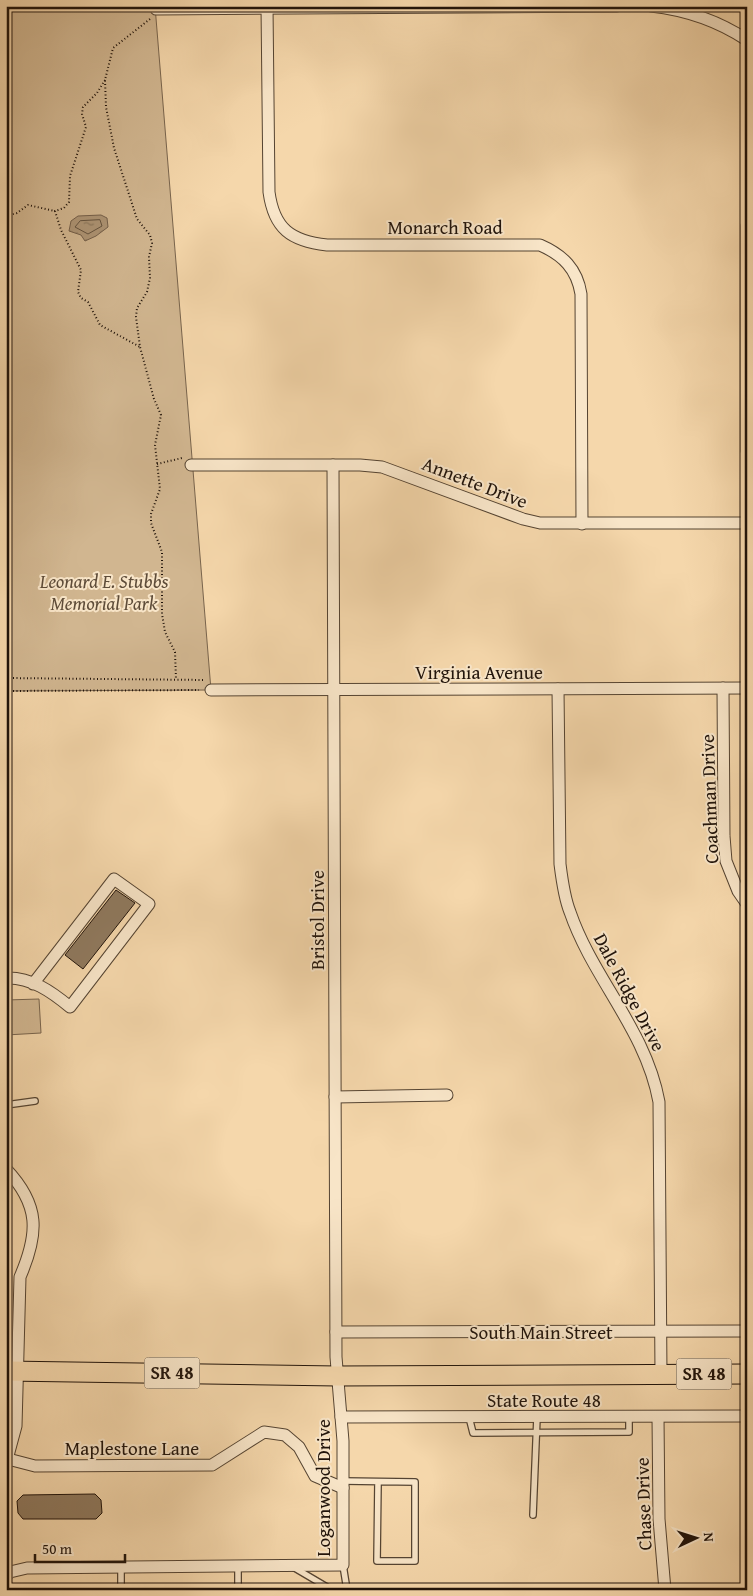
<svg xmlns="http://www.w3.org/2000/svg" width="753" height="1596" viewBox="0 0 753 1596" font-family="'Gentium Book Plus',serif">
  <defs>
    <pattern id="water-ripples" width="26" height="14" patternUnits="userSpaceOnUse" patternTransform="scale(1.25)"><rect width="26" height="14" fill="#ad9474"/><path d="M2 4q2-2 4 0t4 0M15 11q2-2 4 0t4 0" fill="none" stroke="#8c785d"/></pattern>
  </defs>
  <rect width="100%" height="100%" fill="#f5d7ab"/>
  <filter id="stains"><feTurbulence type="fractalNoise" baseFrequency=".004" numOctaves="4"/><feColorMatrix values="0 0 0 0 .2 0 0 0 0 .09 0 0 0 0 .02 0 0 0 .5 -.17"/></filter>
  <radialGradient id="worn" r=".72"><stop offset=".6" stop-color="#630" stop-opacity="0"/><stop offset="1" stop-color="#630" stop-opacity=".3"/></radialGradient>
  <g fill="#d1b690" stroke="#78644d">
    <polygon points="6,6 155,6 211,690 6,691"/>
    <polygon points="39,999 41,1033 6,1035 6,1000"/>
  </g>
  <polygon fill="url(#water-ripples)" stroke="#75604a" points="101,215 107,218 108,227 96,236 85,241 81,235 69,231 71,221 78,216"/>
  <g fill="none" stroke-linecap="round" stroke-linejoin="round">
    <polygon stroke="#66543f" stroke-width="1" points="100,220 102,226 88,234 75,227 80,221"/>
  </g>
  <g fill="#8f795e" stroke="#20130a">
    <polygon points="116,890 135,903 83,969 65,955"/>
    <polygon points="95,1494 101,1500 102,1513 96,1519 23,1519 18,1513 17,1501 23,1495"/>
  </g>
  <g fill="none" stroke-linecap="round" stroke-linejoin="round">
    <g stroke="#554432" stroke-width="8">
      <g id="service">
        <polyline points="6,1105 35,1101"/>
        <polyline points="469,1417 473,1433 629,1432 629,1417"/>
        <polyline points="343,1481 415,1482 415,1561 377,1561 378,1482"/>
        <polyline points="533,1515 537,1417"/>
        <polyline points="343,1565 347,1590"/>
        <polyline points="238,1566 238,1590"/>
        <polyline points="293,1567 332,1590"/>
        <polyline points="121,1590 121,1567"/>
      </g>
    </g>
    <g stroke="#554432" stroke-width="13">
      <g id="minor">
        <path d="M267 6 269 192C274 229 291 241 327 245H540C563 255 577 269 581 294L582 524"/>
        <path d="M651 6C687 10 717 20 747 40"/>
        <polyline points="156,9 617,6"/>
        <polyline points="747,226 747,451"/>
        <polyline points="191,465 360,465 382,467 523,519 540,523 747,523"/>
        <polyline points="723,688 724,836 726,861 738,891 747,904"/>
        <path d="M558 689 560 864C562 880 564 897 570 912 593 979 646 1030 659 1102L661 1374"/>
        <polyline points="211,690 747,688"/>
        <path d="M6 978C31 977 52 992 70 1007L149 904 114 879 33 984"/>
        <polyline points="335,1097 447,1095"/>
        <path d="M6 1169C40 1205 39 1233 20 1277L16 1426 6 1463"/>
        <polyline points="336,1332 747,1331"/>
        <polyline points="341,1417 747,1416"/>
        <polyline points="658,1417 659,1519 665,1590"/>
        <polyline points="8,1459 35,1466 212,1465 264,1432 285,1435 299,1447 315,1476 343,1488"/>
        <polyline points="6,1576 10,1572 27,1568 343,1565 343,1441 336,1357 333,465"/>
      </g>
    </g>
    <g stroke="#20130a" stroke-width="21">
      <polyline id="primary" points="6,1371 337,1376 747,1374"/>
    </g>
    <g stroke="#20130a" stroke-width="2" stroke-dasharray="1 2.5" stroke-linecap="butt">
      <polyline points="150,19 113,48 105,80 106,107 114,148 137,219 150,235 152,243 149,257 150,278 147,292 137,308 136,317 140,347 154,399 161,415 155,445 160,489 151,514 151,523 162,552 162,614 165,632 175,652 176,679"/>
      <polyline points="105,80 97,93 83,107 82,114 86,127 70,176 69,202 64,208 55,211 61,230 81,270 78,292 81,298 88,302 100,325 140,347"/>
      <polyline points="6,216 17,213 28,205 55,211"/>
      <polyline points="157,464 182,458"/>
      <polyline points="6,678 205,680"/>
      <polyline points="6,691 199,690"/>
    </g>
    <use href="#service" stroke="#f8e5c8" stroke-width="5.5"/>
    <use href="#minor" stroke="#f8e5c8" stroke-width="11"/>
    <use href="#primary" stroke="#f5d7ab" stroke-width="19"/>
  </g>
  <g text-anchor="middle" stroke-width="4" stroke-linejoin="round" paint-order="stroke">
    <g fill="#f8e5c8" stroke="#615243" stroke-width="1">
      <rect x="144.5" y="1357.5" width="55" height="31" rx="4"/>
      <rect x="676.5" y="1358.5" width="55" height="31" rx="4"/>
    </g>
    <g font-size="18" font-weight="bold" fill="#20130a">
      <text x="172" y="1379">SR 48</text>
      <text x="704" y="1380">SR 48</text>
    </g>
    <g font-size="19" fill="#20130a" stroke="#f8e5c8">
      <text x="445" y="234">Monarch Road</text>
      <text transform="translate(475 482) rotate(21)" y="7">Annette Drive</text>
      <text x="479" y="679">Virginia Avenue</text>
      <text transform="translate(709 799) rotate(-92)" y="7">Coachman Drive</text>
      <text transform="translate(317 920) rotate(-90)" y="7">Bristol Drive</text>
      <text transform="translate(630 992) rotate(62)" y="7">Dale Ridge Drive</text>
      <text x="541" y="1339">South Main Street</text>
      <text x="544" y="1407">State Route 48</text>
      <text x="132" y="1455">Maplestone Lane</text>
      <text transform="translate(323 1488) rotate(-90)" y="7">Loganwood Drive</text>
      <text transform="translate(643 1504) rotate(-92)" y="7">Chase Drive</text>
    </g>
    <g font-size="19" font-style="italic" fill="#5e4c39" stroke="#f8e5c8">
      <text x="104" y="588">Leonard E. Stubbs<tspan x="104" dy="22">Memorial Park</tspan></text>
    </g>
  </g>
  <rect width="753" height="1596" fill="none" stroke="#f5d7ab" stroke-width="25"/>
  <rect x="8" y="8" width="738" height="1581" fill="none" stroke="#20130a" stroke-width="2.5"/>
  <rect x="12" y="12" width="728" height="1571" fill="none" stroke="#20130a"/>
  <g transform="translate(696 1538) rotate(86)" stroke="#f8e5c8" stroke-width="4" paint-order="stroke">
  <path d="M0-4L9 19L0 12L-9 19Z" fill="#20130a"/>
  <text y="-8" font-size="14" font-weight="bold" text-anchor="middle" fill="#20130a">N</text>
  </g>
  <path d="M35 1554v8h90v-8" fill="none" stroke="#20130a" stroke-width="2.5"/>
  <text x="42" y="1554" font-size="15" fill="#20130a" stroke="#f8e5c8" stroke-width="4" paint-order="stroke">50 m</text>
  <rect width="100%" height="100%" filter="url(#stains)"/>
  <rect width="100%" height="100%" fill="url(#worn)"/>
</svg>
